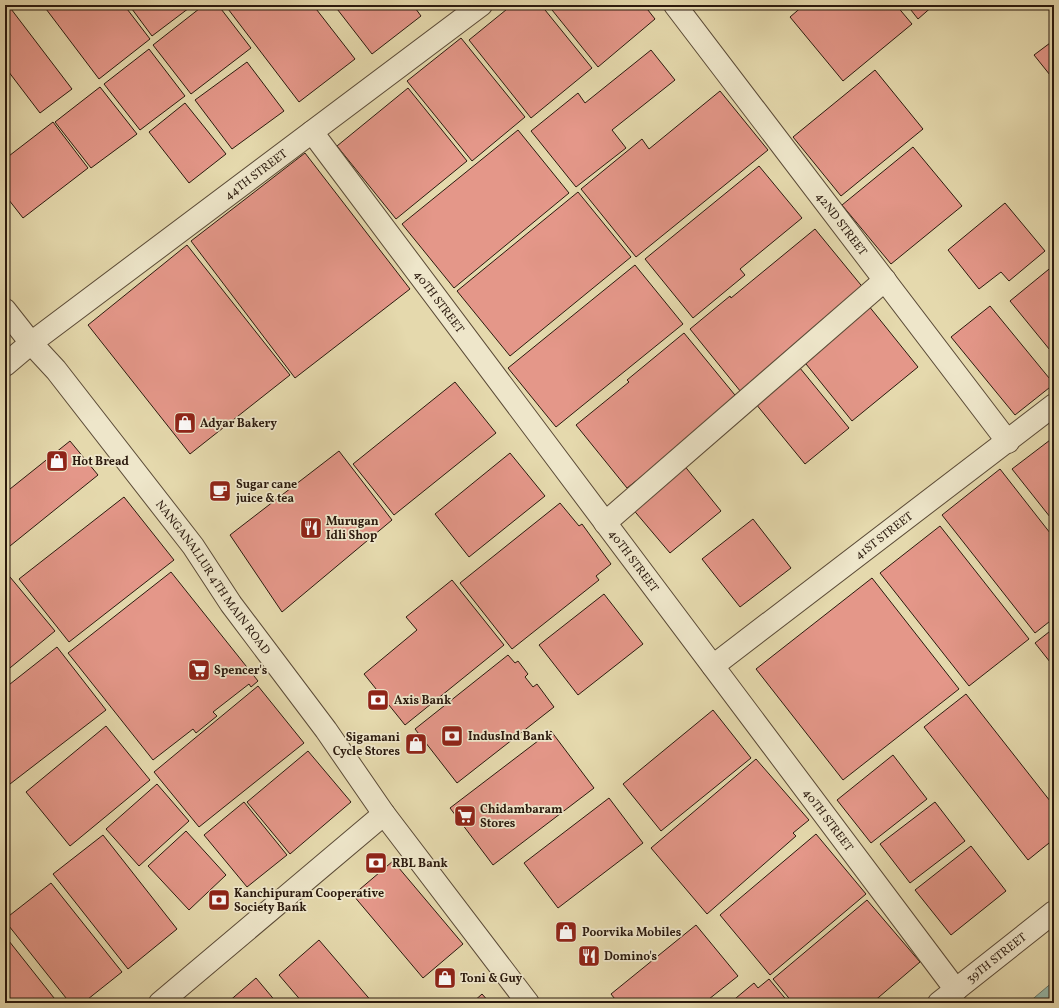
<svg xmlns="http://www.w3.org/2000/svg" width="1059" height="1008" viewBox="0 0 1059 1008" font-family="Vollkorn,serif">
  <rect width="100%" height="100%" fill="#e5d9ad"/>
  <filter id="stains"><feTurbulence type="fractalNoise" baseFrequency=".005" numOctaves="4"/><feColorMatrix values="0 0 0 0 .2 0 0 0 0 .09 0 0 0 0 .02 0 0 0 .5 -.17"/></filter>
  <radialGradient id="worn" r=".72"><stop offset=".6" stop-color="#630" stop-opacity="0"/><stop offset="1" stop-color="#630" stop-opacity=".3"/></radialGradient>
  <polygon fill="#96baab" stroke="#6b7a6c" points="1054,981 1054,1003 1028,1003"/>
  <g fill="#e49789" stroke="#2b1a0e">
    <polygon points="5,5 8,5 72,89 40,113 5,67"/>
    <polygon points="43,5 124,5 150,39 99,79"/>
    <polygon points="129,5 193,5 152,36"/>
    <polygon points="204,5 218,5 251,48 191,94 153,45"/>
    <polygon points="225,5 313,5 355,59 299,102"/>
    <polygon points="334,5 413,5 421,16 372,54"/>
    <polygon points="512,5 541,5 592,68 531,118 469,40"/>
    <polygon points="548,5 644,5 655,19 598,67"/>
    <polygon points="804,5 896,5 912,24 843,81 790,17"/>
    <polygon points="907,5 934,5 918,19"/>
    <polygon points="461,38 525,117 472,161 407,81"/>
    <polygon points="1054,40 1054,80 1034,55"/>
    <polygon points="149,49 185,96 140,130 104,84"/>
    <polygon points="651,50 675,80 612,130 626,148 576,187 531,131 578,93 585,103"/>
    <polygon points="247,62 284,111 232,149 195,100"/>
    <polygon points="875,70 923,129 841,196 793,137"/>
    <polygon points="100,87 137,134 91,168 55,122"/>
    <polygon points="408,88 467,161 396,219 337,146"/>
    <polygon points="720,91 768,150 636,257 581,189 642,139 649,149"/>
    <polygon points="185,103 226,154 189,183 149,132"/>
    <polygon points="53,122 88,168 23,218 5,195 5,159"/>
    <polygon points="518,130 569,193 454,288 402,224"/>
    <polygon points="913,147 962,206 891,264 842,205"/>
    <polygon points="305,153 410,289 295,378 191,241"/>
    <polygon points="759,166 802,218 740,269 745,275 693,318 645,259"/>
    <polygon points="578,192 631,257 510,356 457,291"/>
    <polygon points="1005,203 1045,251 1009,281 1001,272 979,289 948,250"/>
    <polygon points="815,229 865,290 745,397 690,329 730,296 731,298"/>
    <polygon points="187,245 290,375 190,454 88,325"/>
    <polygon points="635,265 683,324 556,427 508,368"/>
    <polygon points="1054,265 1054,355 1010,301"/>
    <polygon points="868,305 918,367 852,421 802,359"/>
    <polygon points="990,306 1054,384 1015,415 951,337"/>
    <polygon points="684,333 739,400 627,488 576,425 629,382 627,380"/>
    <polygon points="795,362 849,428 805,464 751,398"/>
    <polygon points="455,382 496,433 394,515 353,464"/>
    <polygon points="1054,437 1054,522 1012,469"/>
    <polygon points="70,441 98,475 5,550 5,493"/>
    <polygon points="339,451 392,520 282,612 230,535"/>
    <polygon points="510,453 545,496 469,557 435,514"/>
    <polygon points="683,464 721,511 670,553 631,507"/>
    <polygon points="1000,469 1054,538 1054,618 1035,633 942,515"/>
    <polygon points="124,497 174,560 69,642 19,579"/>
    <polygon points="560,503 579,526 582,524 611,564 596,576 599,580 512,649 460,583"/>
    <polygon points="753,519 791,568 740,607 702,559"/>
    <polygon points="940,526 1029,639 969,686 880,573"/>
    <polygon points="5,571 55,631 5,672"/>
    <polygon points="171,572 258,681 251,687 249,684 213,712 217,716 196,733 193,729 153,760 68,653"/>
    <polygon points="872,578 959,689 843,780 756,669"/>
    <polygon points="452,580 504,645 405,725 364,674 417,630 406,617"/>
    <polygon points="604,594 643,644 578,695 539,645"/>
    <polygon points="1054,628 1054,667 1035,643"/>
    <polygon points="57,647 106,710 10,784 5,778 5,688"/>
    <polygon points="508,655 515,663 518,661 528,674 525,677 533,687 537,684 554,707 457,783 415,729"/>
    <polygon points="258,686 304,743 199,827 154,772"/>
    <polygon points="966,694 1054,806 1054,839 1028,860 924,727"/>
    <polygon points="713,710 751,758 661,831 623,784"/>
    <polygon points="106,726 150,780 70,846 26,792"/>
    <polygon points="551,731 594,788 493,865 450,808"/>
    <polygon points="308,751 351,802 290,854 247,802"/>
    <polygon points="893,755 927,799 871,843 837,800"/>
    <polygon points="756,759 809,820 793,833 796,836 707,914 651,848"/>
    <polygon points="157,784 189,821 139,866 106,829"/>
    <polygon points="609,798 643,843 558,908 524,863"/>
    <polygon points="244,802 287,855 247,887 204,835"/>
    <polygon points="935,802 965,841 910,883 880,844"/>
    <polygon points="186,831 226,875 189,910 148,866"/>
    <polygon points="816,834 866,894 770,975 720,915"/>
    <polygon points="103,835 177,929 128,969 53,874"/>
    <polygon points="971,846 1006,891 951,935 915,890"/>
    <polygon points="393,861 463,944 423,978 353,895"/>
    <polygon points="51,883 122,972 83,1003 70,1003 5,921 5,919"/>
    <polygon points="867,900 920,962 872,1003 793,1003 773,979"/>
    <polygon points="696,925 738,976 704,1003 618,1003 611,994"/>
    <polygon points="5,936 58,1003 5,1003"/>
    <polygon points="319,940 373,1003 303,1003 279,975"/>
    <polygon points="256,978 277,1003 227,1003"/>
    <polygon points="769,979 789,1003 730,1003 754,983 758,988"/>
    <polygon points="482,994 490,1003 472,1003"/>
  </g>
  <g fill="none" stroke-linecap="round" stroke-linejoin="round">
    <g stroke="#5a4a36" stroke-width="24">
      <g id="minor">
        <path id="s1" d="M675 5 1008 442"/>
        <path id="s2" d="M312 132 956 990"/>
        <path id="s3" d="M5 310 31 343 56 370 193 546 231 604 326 730 384 814 528 1003"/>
        <path id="s4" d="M5 365 31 343 481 5"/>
        <polyline points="605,523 885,280"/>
        <path id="s5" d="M713 666 1054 405"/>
        <polyline points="160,1003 384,814"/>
        <path id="s6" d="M939 1003 1054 912"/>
      </g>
    </g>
    <use href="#minor" stroke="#eee6ca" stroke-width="22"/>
  </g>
  <defs>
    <g id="shop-square" transform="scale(1.15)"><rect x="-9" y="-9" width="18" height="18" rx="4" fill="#8f2418" stroke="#eee6ca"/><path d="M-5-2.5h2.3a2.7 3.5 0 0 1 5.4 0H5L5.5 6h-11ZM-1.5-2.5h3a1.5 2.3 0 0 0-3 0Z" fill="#fff"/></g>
    <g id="cafe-square" transform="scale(1.15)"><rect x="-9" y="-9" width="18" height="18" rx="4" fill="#8f2418" stroke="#eee6ca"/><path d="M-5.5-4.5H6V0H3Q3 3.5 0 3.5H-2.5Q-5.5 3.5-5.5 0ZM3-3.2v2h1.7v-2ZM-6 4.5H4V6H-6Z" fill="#fff"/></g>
    <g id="restaurant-square" transform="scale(1.15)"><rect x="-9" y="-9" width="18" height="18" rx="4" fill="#8f2418" stroke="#eee6ca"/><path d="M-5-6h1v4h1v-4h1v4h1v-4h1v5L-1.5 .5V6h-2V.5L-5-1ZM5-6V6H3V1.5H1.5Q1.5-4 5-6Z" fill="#fff"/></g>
    <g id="supermarket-square" transform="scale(1.15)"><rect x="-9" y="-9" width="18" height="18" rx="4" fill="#8f2418" stroke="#eee6ca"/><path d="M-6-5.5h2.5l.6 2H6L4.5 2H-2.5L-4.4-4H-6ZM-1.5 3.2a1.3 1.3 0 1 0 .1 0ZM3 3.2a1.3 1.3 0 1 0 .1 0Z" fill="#fff"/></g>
    <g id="bank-square" transform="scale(1.15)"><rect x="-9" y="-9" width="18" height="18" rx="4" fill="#8f2418" stroke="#eee6ca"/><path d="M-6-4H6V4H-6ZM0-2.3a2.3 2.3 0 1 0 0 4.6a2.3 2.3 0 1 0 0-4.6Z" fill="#fff"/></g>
  </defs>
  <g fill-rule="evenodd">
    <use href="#shop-square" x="185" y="423"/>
    <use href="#shop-square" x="57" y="461"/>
    <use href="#cafe-square" x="220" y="491"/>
    <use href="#restaurant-square" x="311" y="528"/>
    <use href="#supermarket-square" x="199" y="670"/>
    <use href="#bank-square" x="378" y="700"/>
    <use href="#bank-square" x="452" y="736"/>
    <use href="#shop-square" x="416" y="744"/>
    <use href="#supermarket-square" x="465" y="816"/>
    <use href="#bank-square" x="376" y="863"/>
    <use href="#bank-square" x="219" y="900"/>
    <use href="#shop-square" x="566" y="932"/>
    <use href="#restaurant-square" x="589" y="956"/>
    <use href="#shop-square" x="445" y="978"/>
  </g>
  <g text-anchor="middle" stroke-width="3.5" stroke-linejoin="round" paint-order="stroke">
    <g font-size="12" fill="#2b1a0e" stroke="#eee6ca">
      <text dy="4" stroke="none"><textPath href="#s4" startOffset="315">44TH STREET</textPath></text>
      <text dy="4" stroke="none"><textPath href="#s1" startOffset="275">42ND STREET</textPath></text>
      <text dy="4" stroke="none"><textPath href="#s2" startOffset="212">40TH STREET</textPath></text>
      <text dy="4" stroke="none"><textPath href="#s5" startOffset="215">41ST STREET</textPath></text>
      <text dy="4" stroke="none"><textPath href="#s2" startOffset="536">40TH STREET</textPath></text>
      <text dy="4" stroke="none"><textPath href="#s3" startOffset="339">NANGANALLUR 4TH MAIN ROAD</textPath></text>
      <text dy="4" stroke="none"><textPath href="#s2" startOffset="860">40TH STREET</textPath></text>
      <text dy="4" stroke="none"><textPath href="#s6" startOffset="73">39TH STREET</textPath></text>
    </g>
    <g font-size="12" font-weight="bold" fill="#2b1a0e" stroke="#eee6ca" text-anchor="start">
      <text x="200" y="427">Adyar Bakery</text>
      <text x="72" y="465">Hot Bread</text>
      <text x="236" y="488">Sugar cane<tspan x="236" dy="14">juice &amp; tea</tspan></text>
      <text x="326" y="525">Murugan<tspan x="326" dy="14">Idli Shop</tspan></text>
      <text x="214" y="674">Spencer's</text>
      <text x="394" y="704">Axis Bank</text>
      <text x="468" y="740">IndusInd Bank</text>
      <text x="400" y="741" text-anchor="end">Sigamani<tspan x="400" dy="14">Cycle Stores</tspan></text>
      <text x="480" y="813">Chidambaram<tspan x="480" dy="14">Stores</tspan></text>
      <text x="392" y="867">RBL Bank</text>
      <text x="234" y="897">Kanchipuram Cooperative<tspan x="234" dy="14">Society Bank</tspan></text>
      <text x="582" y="936">Poorvika Mobiles</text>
      <text x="604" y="960">Domino's</text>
      <text x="460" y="982">Toni &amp; Guy</text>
    </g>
  </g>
  <rect width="1059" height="1008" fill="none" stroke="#e5d9ad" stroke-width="20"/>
  <rect x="6" y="6" width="1047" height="996" fill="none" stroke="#2b1a0e" stroke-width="2"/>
  <rect x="10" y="10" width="1039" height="988" fill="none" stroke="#2b1a0e"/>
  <rect width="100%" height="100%" filter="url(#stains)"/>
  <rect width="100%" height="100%" fill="url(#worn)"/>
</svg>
